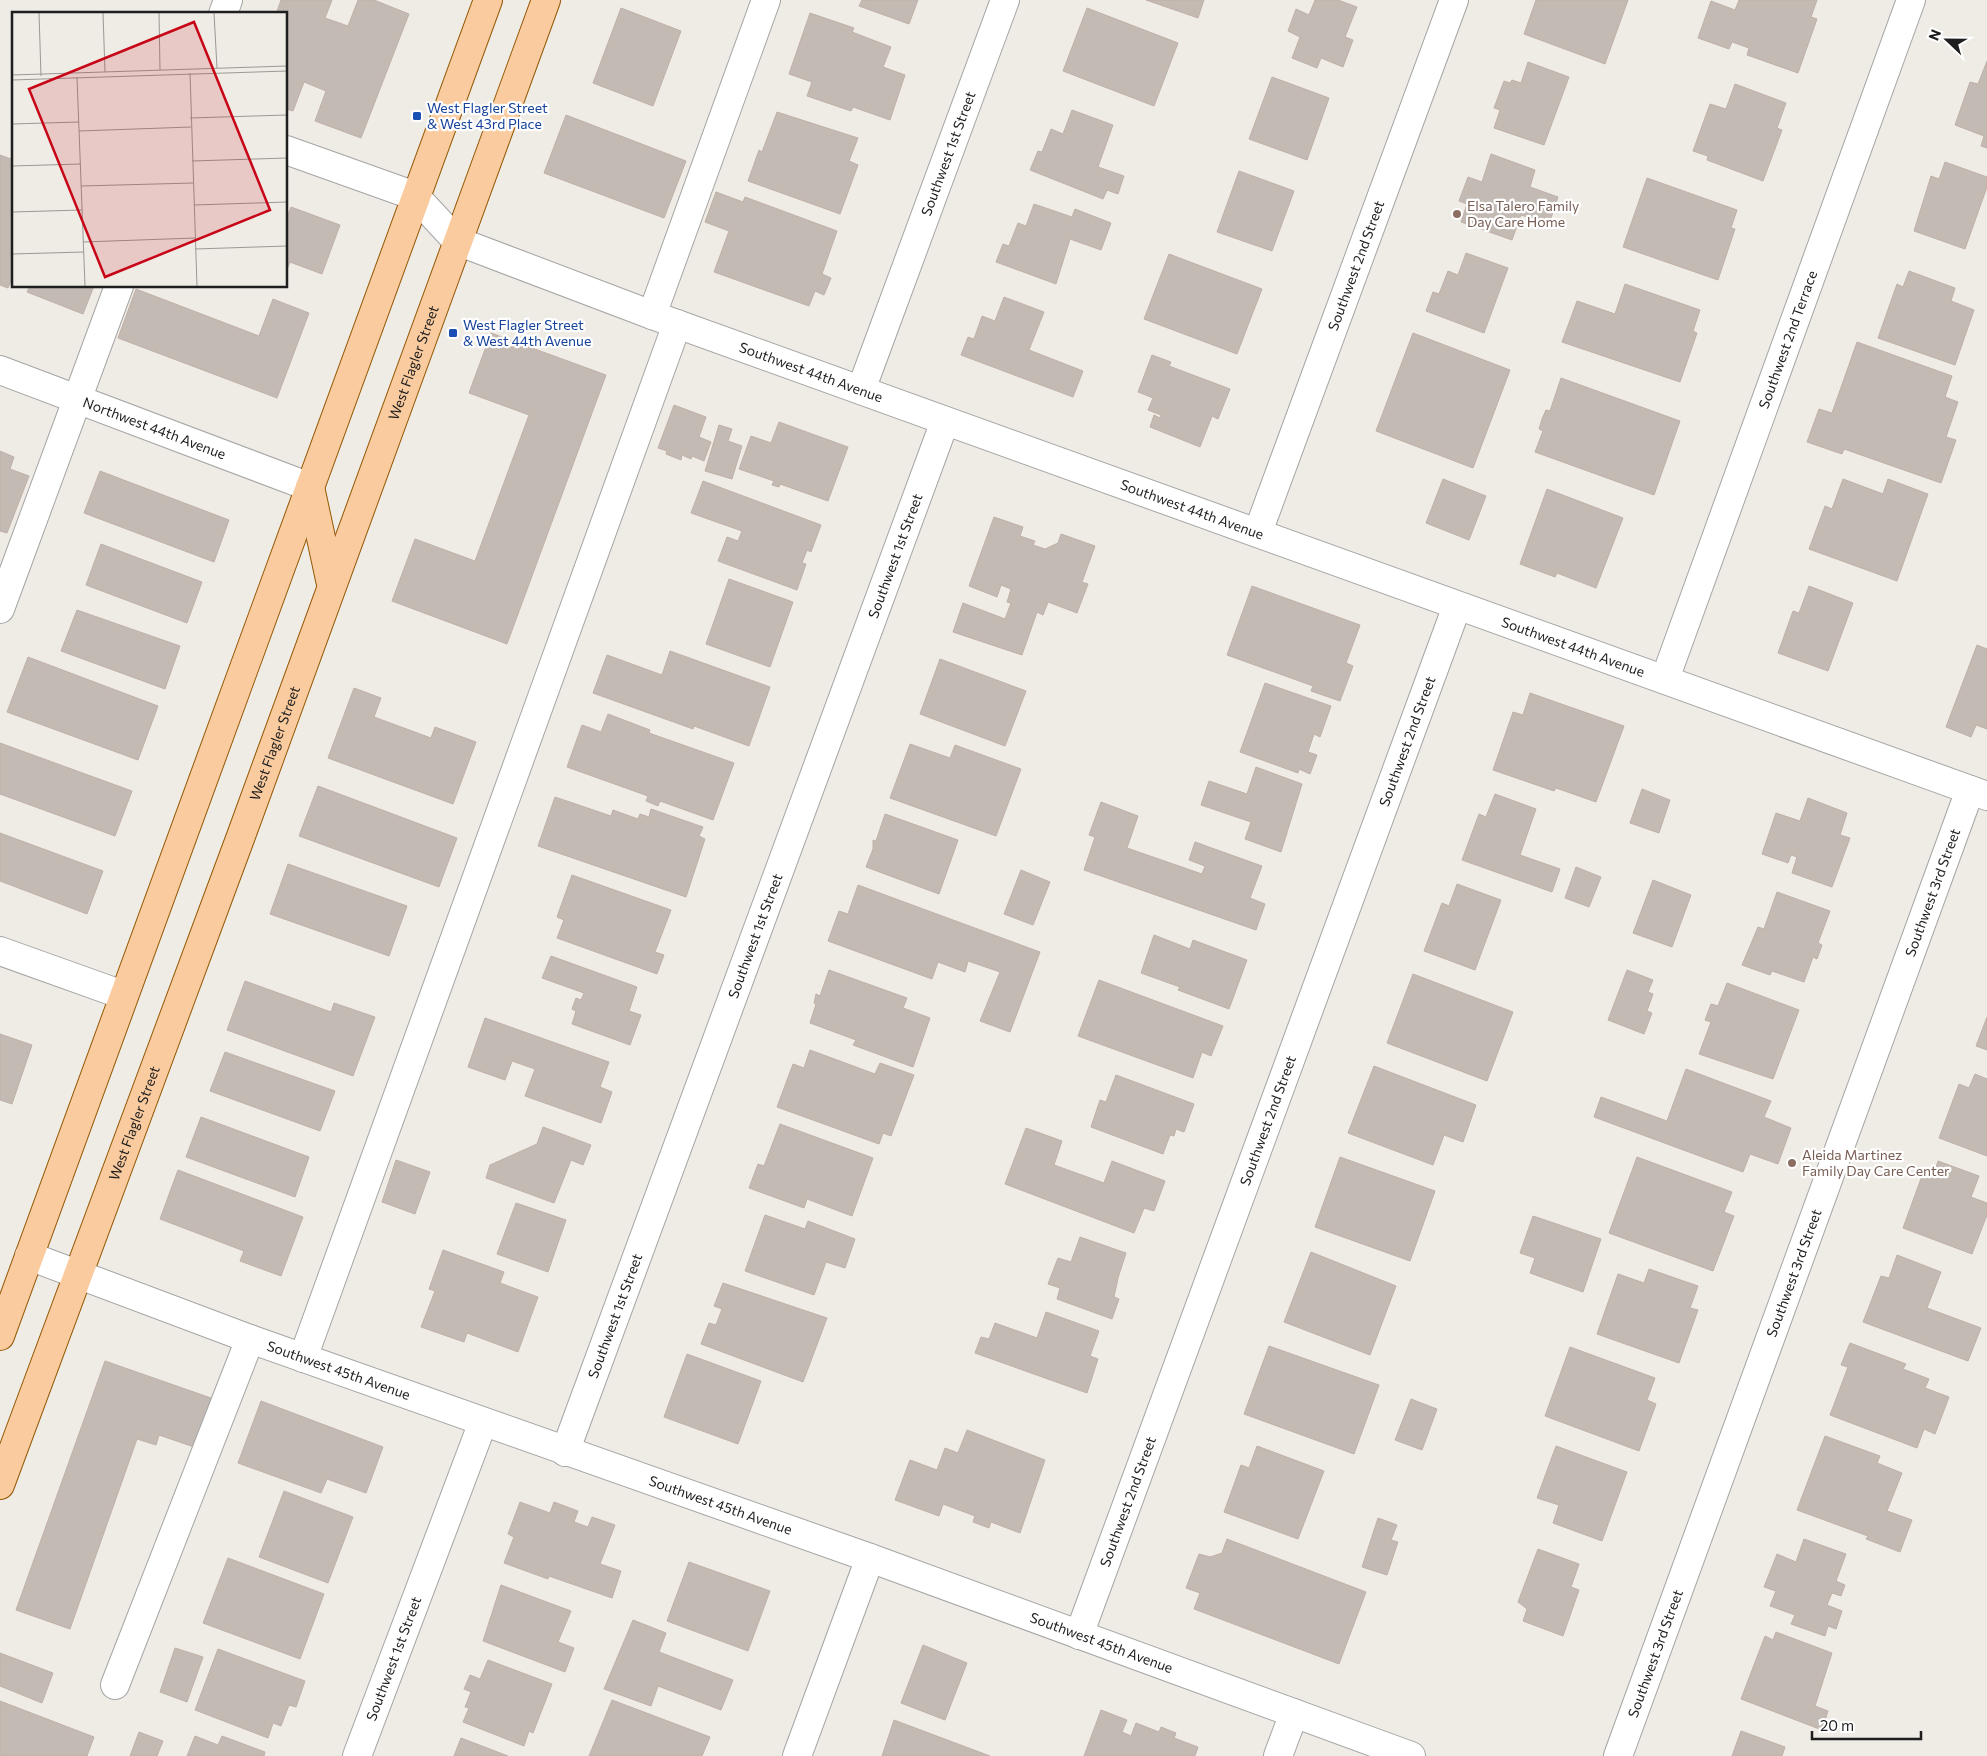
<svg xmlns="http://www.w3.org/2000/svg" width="1987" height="1756" viewBox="0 0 1987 1756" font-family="Commissioner,sans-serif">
  <rect width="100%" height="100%" fill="#efebe5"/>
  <g fill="#c3bab4" stroke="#c0b0a7">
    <polygon points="281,0 332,0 325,18 348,26 358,0 374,0 409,14 361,138 315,121 326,91 304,82 293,111 286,109 286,14 276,14"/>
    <polygon points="862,0 918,0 909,24 859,6"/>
    <polygon points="1146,0 1204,0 1198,18"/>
    <polygon points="1315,0 1338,0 1357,7 1345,37 1353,40 1343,67 1321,58 1317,68 1292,58 1300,37 1288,31 1296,9 1309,15"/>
    <polygon points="1536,0 1628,0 1605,64 1524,34"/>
    <polygon points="1739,0 1817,0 1811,17 1817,19 1798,73 1747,55 1749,48 1732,42 1729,49 1698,38 1711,1 1735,10"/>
    <polygon points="621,8 681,31 653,106 593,83"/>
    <polygon points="1087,8 1178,43 1154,106 1063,71"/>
    <polygon points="810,13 854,28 852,32 891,47 883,67 905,75 890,120 853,107 851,111 807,96 812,82 789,74"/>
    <polygon points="1987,61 1987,148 1981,146 1984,136 1955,125 1970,82 1978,84"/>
    <polygon points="1528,62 1569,77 1544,145 1494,128 1500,110 1494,108 1504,81 1510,83 1512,80 1521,83"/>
    <polygon points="1272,77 1329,98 1307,160 1249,139"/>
    <polygon points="1735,84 1786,103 1777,128 1782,130 1763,181 1707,160 1708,156 1693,151 1710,104 1726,109"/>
    <polygon points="1072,110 1113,125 1098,167 1124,176 1118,194 1107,190 1103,199 1030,170 1038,151 1042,152 1051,129 1063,134"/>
    <polygon points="777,112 858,138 849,161 858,165 840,214 748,181 759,150 762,152"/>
    <polygon points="566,115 686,161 664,218 544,173"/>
    <polygon points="1491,154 1535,170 1530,187 1558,197 1549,224 1521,215 1512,240 1461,222 1467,204 1459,201 1468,177 1482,182"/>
    <polygon points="0,155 14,160 14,274 8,288 0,285"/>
    <polygon points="1945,162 1987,177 1987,187 1965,249 1914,231 1931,176 1939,179"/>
    <polygon points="1239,171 1294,191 1272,251 1217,232"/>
    <polygon points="1647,178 1737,210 1731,228 1735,229 1718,280 1623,247"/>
    <polygon points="716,192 743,202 745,197 837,231 822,274 831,278 824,295 815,291 809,306 714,272 729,231 705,222"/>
    <polygon points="1034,204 1072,217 1075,209 1111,223 1101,250 1070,239 1056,284 996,262 1003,244 1009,246 1018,223 1026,226"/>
    <polygon points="291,207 340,225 322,274 290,262 286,272 286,215 288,215"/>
    <polygon points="1466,253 1508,268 1484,333 1426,311 1433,292 1439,294 1448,271 1458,275"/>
    <polygon points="1169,254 1262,289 1237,354 1144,319"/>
    <polygon points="1909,271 1955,288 1951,301 1974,310 1955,365 1878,338 1897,284 1903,287"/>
    <polygon points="1625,284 1700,310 1693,331 1697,333 1680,382 1562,342 1577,301 1615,314"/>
    <polygon points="30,286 94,286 83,314 27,292"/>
    <polygon points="136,289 259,336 273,299 309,313 277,398 118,338"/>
    <polygon points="1004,297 1044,312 1029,350 1083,371 1073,397 961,355 968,337 974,339 982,316 995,321"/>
    <polygon points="491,333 606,375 507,644 392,601 415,539 475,561 529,415 469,393"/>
    <polygon points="1413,333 1510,370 1473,468 1376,431"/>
    <polygon points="1857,342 1952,376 1945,397 1958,402 1946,437 1956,440 1941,483 1844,449 1842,454 1807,442 1819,409 1832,413"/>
    <polygon points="1152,355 1171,362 1169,366 1230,389 1218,419 1212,416 1200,447 1150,427 1154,415 1160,418 1161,415 1148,410 1153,398 1138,392"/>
    <polygon points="1561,378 1680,421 1654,495 1535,452 1543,431 1539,429 1542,419 1546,410 1550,411"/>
    <polygon points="674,405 706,417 699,437 711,442 704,461 692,456 691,459 682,455 681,460 666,454 667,451 658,448"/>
    <polygon points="779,422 848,447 828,501 780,484 779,487 772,485 774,481 739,469 751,436 771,443"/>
    <polygon points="719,425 732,429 728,441 742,446 732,479 705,471"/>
    <polygon points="0,451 14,457 10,469 29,476 7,533 0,531"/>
    <polygon points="100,471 229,520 214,562 84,513"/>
    <polygon points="1443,479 1486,496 1469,540 1426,523"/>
    <polygon points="1843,479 1883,494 1888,479 1928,494 1897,581 1809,549 1825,506 1832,509"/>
    <polygon points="703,481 821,525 811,552 807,550 802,563 806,564 797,590 718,561 727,537 738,541 742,531 691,513"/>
    <polygon points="1547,489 1623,518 1596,588 1557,573 1555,577 1520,564"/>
    <polygon points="994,517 1023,527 1020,536 1035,541 1033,545 1045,549 1058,543 1061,534 1095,546 1082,582 1088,584 1077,613 1048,602 1043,615 1037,612 1022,655 953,632 963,603 1005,619 1011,603 1007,602 1011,589 1001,585 997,597 969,586"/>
    <polygon points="101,544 202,582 187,623 86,585"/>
    <polygon points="729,579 793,602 770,667 706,644"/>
    <polygon points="1252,586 1360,625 1346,663 1353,666 1340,701 1311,691 1313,686 1227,655"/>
    <polygon points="1809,586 1853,603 1828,671 1778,653 1793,611 1799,613"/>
    <polygon points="77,610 180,646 165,689 61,651"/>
    <polygon points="1977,645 1987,649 1987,729 1976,725 1971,737 1946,727"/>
    <polygon points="670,651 770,687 749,746 694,726 693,729 593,693 607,655 662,675"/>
    <polygon points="28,657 158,706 138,760 7,712"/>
    <polygon points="940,659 1026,691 1005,746 920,714"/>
    <polygon points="1265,683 1331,706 1320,737 1314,734 1308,752 1317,755 1310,774 1299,769 1298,773 1240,752"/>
    <polygon points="354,688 381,698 374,717 431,738 435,727 476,742 453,804 328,758"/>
    <polygon points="1530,693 1624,726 1596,802 1556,788 1554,791 1493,770 1513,712 1523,715"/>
    <polygon points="608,714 650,730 649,733 734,763 713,820 660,801 658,806 646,801 648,796 567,767 582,725 601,732"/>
    <polygon points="0,743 132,791 115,836 0,794"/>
    <polygon points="910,744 950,758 955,745 1021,769 996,836 890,798"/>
    <polygon points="1256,767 1302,784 1281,852 1245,839 1251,822 1201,805 1209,781 1247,794"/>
    <polygon points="318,786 457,838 439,887 299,836"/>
    <polygon points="1642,789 1670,800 1659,833 1630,823"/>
    <polygon points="1495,794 1536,809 1520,855 1560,869 1552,892 1462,860 1479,814 1486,817"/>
    <polygon points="555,797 611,816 613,810 638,819 640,814 649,817 651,809 703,827 699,836 705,839 686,897 538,846"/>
    <polygon points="1808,798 1847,813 1840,835 1850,838 1832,887 1792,873 1797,857 1791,855 1788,863 1762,854 1776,813 1800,821"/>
    <polygon points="1101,802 1138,816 1127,848 1202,874 1205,866 1189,860 1195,842 1262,866 1250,898 1265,904 1256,930 1084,870 1095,837 1089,835"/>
    <polygon points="885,814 958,840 939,894 866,867 873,849 873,840 876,841"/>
    <polygon points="0,833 103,871 87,914 0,881"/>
    <polygon points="288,864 407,906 389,956 270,914"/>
    <polygon points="1576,867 1601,877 1589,907 1565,898"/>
    <polygon points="1021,870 1050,882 1033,925 1004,914"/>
    <polygon points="572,875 671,910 655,952 664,955 657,974 557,938 564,920 557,917"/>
    <polygon points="1653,880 1691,895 1672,947 1633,933"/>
    <polygon points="1457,884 1501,900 1475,970 1424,951 1442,903 1449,906"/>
    <polygon points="858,885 1040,952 1010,1032 980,1021 1000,972 968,961 965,972 938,962 932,979 828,941 839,911 848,914"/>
    <polygon points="1777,892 1830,911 1818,943 1822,945 1817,959 1813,957 1804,982 1772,971 1770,975 1742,965 1758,927 1764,929"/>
    <polygon points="1154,935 1190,949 1193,940 1247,960 1229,1009 1178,990 1180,987 1141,973"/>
    <polygon points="551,956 637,987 629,1011 641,1015 630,1045 572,1024 576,1011 572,1009 576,998 581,1000 584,993 542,978"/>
    <polygon points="829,970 907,998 903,1008 930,1018 913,1067 853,1045 856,1040 810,1023 816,1004 814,1003 816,994 820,996"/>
    <polygon points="1627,970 1653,980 1648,992 1653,994 1647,1011 1652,1013 1644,1034 1608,1020"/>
    <polygon points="1413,974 1513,1012 1487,1081 1387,1043"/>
    <polygon points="1099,980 1223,1026 1211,1056 1202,1052 1193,1078 1078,1036"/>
    <polygon points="245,981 331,1012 334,1003 375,1017 353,1076 227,1030"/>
    <polygon points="1727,983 1799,1010 1773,1079 1699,1054 1711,1022 1705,1020 1711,1004 1718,1006"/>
    <polygon points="1987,1017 1987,1050 1976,1046"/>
    <polygon points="485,1018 609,1062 600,1087 612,1092 601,1123 525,1096 535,1069 512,1061 505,1080 468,1067"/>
    <polygon points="0,1034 32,1045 12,1104 0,1100"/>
    <polygon points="810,1050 875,1074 880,1063 914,1075 891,1136 883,1133 879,1144 777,1107 793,1064 804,1068"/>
    <polygon points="225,1052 335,1091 320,1131 210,1091"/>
    <polygon points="1374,1066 1476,1105 1463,1142 1444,1135 1433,1165 1348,1133"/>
    <polygon points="1686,1069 1771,1101 1764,1117 1791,1128 1778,1164 1750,1154 1743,1172 1594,1117 1601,1097 1667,1121"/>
    <polygon points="1975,1074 1987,1079 1987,1156 1939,1138 1959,1084 1969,1088"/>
    <polygon points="1116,1075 1194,1104 1184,1132 1176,1129 1174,1136 1170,1135 1163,1154 1091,1127 1100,1100 1106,1102"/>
    <polygon points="201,1117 309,1157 295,1197 186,1157"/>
    <polygon points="780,1124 873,1158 852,1216 807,1199 804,1208 749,1188 758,1164 764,1166"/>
    <polygon points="543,1127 591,1145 583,1165 571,1160 554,1203 486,1178 490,1165 537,1144"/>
    <polygon points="1026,1128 1062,1141 1054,1165 1104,1183 1112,1161 1165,1181 1154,1211 1144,1208 1134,1233 1005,1184"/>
    <polygon points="1340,1157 1435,1191 1410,1261 1315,1227"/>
    <polygon points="1637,1157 1732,1192 1724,1212 1734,1216 1713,1271 1609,1233"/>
    <polygon points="396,1160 430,1172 415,1214 382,1202"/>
    <polygon points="1938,1161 1979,1176 1971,1197 1987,1203 1987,1215 1972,1254 1903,1228 1923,1173 1933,1177"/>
    <polygon points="178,1170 303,1217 281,1276 240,1261 244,1251 160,1219"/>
    <polygon points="516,1203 566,1220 548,1272 497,1254"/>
    <polygon points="765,1215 805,1229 808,1221 855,1239 845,1268 826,1262 814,1295 745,1271"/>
    <polygon points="1533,1216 1601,1239 1583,1292 1530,1273 1535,1258 1520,1253"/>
    <polygon points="1080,1237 1126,1253 1118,1278 1114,1297 1119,1299 1112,1319 1057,1299 1060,1288 1048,1284 1058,1258 1071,1262"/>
    <polygon points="443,1250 504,1272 500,1283 538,1297 518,1352 467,1333 464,1342 421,1327 435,1291 429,1289"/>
    <polygon points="1311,1252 1396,1286 1370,1355 1284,1322"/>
    <polygon points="1897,1255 1941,1272 1927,1308 1981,1328 1968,1361 1863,1322 1881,1276 1889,1278"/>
    <polygon points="1649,1269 1698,1286 1690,1308 1698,1310 1679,1363 1597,1334 1618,1274 1644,1283"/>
    <polygon points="723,1283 827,1318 803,1382 701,1344 709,1323 716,1325 722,1309 714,1306"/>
    <polygon points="1046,1312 1099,1331 1090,1356 1098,1359 1087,1393 975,1353 981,1337 989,1339 995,1323 1037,1338"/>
    <polygon points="1850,1343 1906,1364 1903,1369 1929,1379 1925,1388 1949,1397 1935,1434 1924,1429 1917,1448 1830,1415 1848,1367 1841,1365"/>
    <polygon points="1269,1346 1379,1385 1354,1454 1244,1414"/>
    <polygon points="1570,1347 1655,1378 1647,1400 1656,1404 1639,1451 1545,1416"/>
    <polygon points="687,1354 761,1381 738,1444 664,1417"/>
    <polygon points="105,1361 211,1398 194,1447 159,1435 156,1445 137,1439 70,1629 16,1610"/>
    <polygon points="1411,1399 1437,1409 1422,1450 1395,1440"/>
    <polygon points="261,1401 383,1447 366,1493 327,1479 321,1493 238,1463"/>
    <polygon points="967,1430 1045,1460 1020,1533 991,1522 989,1528 973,1522 975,1516 943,1504 939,1516 895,1500 910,1460 937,1470 945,1448 958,1453"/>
    <polygon points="1825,1436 1880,1456 1877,1463 1902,1473 1887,1511 1912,1520 1900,1552 1866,1539 1868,1536 1797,1510"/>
    <polygon points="1257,1446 1324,1471 1298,1539 1224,1512 1241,1465 1249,1468"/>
    <polygon points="1556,1446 1627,1472 1602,1541 1553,1523 1559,1505 1537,1498"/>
    <polygon points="284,1491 353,1517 328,1583 259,1557"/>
    <polygon points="520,1502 550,1513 554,1502 578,1511 574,1522 588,1527 592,1517 615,1525 600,1564 621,1571 612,1598 549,1576 548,1579 504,1563 514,1537 508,1534"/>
    <polygon points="1378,1518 1397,1525 1391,1540 1398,1542 1387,1575 1362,1567"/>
    <polygon points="1227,1539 1366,1592 1339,1664 1194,1609 1200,1593 1186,1588 1199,1554 1210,1557 1222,1553"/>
    <polygon points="1804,1539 1846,1554 1836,1581 1845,1585 1841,1596 1832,1593 1827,1605 1842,1611 1836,1629 1828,1626 1825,1636 1791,1624 1795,1615 1770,1606 1776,1591 1764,1587 1777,1554 1796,1562"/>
    <polygon points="1538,1549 1579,1564 1571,1587 1579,1590 1563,1636 1523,1621 1527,1609 1518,1602"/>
    <polygon points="228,1558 324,1594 300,1659 203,1623"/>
    <polygon points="689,1562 770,1591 748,1651 667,1621"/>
    <polygon points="501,1585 571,1611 558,1642 574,1648 565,1672 483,1641"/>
    <polygon points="633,1620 666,1633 659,1652 733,1680 721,1710 658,1686 651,1706 604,1689"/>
    <polygon points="1776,1632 1832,1653 1815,1706 1828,1711 1822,1730 1741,1699 1765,1636 1773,1640"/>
    <polygon points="923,1645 967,1663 945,1720 901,1703"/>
    <polygon points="175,1648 203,1657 187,1702 160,1692"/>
    <polygon points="218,1649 305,1681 296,1707 289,1705 281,1726 273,1723 268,1738 195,1710"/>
    <polygon points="0,1653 53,1673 42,1703 0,1686"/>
    <polygon points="488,1660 552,1684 533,1733 529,1731 524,1746 463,1722 469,1708 465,1707 471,1692 464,1689 470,1675 480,1679"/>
    <polygon points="612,1700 710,1737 702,1756 589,1756"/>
    <polygon points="0,1701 94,1737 87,1756 0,1756"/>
    <polygon points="1101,1710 1127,1720 1122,1732 1131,1736 1136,1723 1159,1732 1161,1727 1176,1733 1174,1738 1198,1747 1195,1756 1084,1756"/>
    <polygon points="894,1720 990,1756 882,1756"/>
    <polygon points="1741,1731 1785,1747 1782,1756 1732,1756"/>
    <polygon points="139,1732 163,1741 157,1756 130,1756"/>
    <polygon points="195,1736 218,1745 222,1736 265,1752 264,1756 187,1756"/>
    <polygon points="461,1738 508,1756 454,1756"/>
  </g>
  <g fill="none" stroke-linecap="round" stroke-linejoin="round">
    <g stroke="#a5a5a5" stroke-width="30">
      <g id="minor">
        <polyline points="223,14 228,0"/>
        <path id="s1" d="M286 150 415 196 457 241 652 315 1987 796"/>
        <polyline points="652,315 766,0"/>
        <path id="s2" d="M0 370 310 487"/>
        <path id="s3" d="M861 390 1005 0"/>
        <path id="s4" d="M1258 532 1454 0"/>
        <polyline points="0,609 119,286"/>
        <path id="s5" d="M1665 679 1911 0"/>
        <polyline points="0,951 123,995"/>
        <path id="s6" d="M29 1256 250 1339 870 1558 1411 1756"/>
        <polyline points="303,1358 677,324"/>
        <path id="s7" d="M565 1452 945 421"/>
        <path id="s8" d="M1079 1635 1457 606"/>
        <polyline points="115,1685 250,1339"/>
        <path id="s9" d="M357 1756 483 1422"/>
        <polyline points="797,1756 870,1558"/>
        <polyline points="1278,1756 1294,1713"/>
        <path id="s10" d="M1618 1756 1970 790"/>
      </g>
    </g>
    <g stroke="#945804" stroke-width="30">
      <g id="major">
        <polyline points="310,487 331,584"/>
        <polyline points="0,1336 488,0"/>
        <path id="s11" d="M0 1485 241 836 546 0"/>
      </g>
    </g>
    <use href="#minor" stroke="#fff" stroke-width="28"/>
    <use href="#major" stroke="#f9cb9f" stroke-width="28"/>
  </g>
  <g fill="#1a4fb4" stroke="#fff" stroke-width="2">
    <rect x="412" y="111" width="10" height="10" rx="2.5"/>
    <rect x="448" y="328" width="10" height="10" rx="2.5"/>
  </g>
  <g fill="#8d6e63" stroke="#fff" stroke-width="2">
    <circle cx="1457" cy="214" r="5"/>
    <circle cx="1792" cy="1163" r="5"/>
  </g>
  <g text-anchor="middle" stroke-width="4.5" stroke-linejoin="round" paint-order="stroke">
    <g font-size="14" fill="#164399" stroke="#fff" text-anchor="start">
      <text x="427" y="113">West Flagler Street<tspan x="427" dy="16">&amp; West 43rd Place</tspan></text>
      <text x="463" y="330">West Flagler Street<tspan x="463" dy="16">&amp; West 44th Avenue</tspan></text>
    </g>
    <g font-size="14" fill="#1e1e1e" stroke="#fff">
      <text dy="5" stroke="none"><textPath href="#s3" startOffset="252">Southwest 1st Street</textPath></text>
      <text dy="5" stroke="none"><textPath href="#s4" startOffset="284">Southwest 2nd Street</textPath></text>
      <text dy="5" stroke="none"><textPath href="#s5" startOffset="361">Southwest 2nd Terrace</textPath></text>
      <text dy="5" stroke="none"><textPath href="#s11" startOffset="1196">West Flagler Street</textPath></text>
      <text dy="5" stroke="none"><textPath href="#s1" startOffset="576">Southwest 44th Avenue</textPath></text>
      <text dy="5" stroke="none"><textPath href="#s2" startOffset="165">Northwest 44th Avenue</textPath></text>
      <text dy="5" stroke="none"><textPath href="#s1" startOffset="981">Southwest 44th Avenue</textPath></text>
      <text dy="5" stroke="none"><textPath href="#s7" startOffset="955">Southwest 1st Street</textPath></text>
      <text dy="5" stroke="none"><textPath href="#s1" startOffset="1386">Southwest 44th Avenue</textPath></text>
      <text dy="5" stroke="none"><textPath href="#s8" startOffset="952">Southwest 2nd Street</textPath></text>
      <text dy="5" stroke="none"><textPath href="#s11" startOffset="791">West Flagler Street</textPath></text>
      <text dy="5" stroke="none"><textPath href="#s10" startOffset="919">Southwest 3rd Street</textPath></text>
      <text dy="5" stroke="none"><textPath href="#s7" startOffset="550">Southwest 1st Street</textPath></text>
      <text dy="5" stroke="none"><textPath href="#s8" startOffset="548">Southwest 2nd Street</textPath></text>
      <text dy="5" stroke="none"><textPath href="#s11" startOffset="386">West Flagler Street</textPath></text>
      <text dy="5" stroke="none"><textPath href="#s10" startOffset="514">Southwest 3rd Street</textPath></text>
      <text dy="5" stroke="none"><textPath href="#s7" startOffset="145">Southwest 1st Street</textPath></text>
      <text dy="5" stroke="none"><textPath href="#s6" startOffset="330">Southwest 45th Avenue</textPath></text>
      <text dy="5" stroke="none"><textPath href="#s8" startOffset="142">Southwest 2nd Street</textPath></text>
      <text dy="5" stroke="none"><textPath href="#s6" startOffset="735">Southwest 45th Avenue</textPath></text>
      <text dy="5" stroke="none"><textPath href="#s6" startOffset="1140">Southwest 45th Avenue</textPath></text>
      <text dy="5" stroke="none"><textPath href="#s10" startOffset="109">Southwest 3rd Street</textPath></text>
      <text dy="5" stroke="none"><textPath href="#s9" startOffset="104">Southwest 1st Street</textPath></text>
    </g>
    <g font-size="14" fill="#785e54" stroke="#fff" text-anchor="start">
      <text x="1467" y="211">Elsa Talero Family<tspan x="1467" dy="16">Day Care Home</tspan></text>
      <text x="1802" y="1160">Aleida Martinez<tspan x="1802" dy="16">Family Day Care Center</tspan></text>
    </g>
  </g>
  <g transform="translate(12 12)">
    <rect width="275" height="275" fill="#efebe5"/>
    <path fill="none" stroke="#9b9995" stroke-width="1" d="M27 1 29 64M91 1 93 60M147 1 148 58M202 1 205 56M178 61 185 274M0 63 275 54M65 65 73 274M0 68 275 59M178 106 275 103M0 112 67 110M67 119 179 115M180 149 275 146M0 154 69 152M69 174 181 171M182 193 275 190M0 200 70 198M71 230 183 226M183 237 275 234M0 242 72 240"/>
    <path fill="#c70617" fill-opacity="0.15" stroke="#c70617" stroke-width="2.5" d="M182 10 258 198 93 265 17 77Z"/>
    <rect width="275" height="275" fill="none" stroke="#1e1e1e" stroke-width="2.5"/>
  </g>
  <g transform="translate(1947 40) rotate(292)" stroke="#ffffff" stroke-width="4" paint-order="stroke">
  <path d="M0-4L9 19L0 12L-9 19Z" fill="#1e1e1e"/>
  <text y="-8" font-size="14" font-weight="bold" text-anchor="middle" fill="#1e1e1e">N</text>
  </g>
  <path d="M1812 1731v8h109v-8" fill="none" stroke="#1e1e1e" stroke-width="2.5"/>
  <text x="1820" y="1731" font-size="15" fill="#1e1e1e" stroke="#ffffff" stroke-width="4" paint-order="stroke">20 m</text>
</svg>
